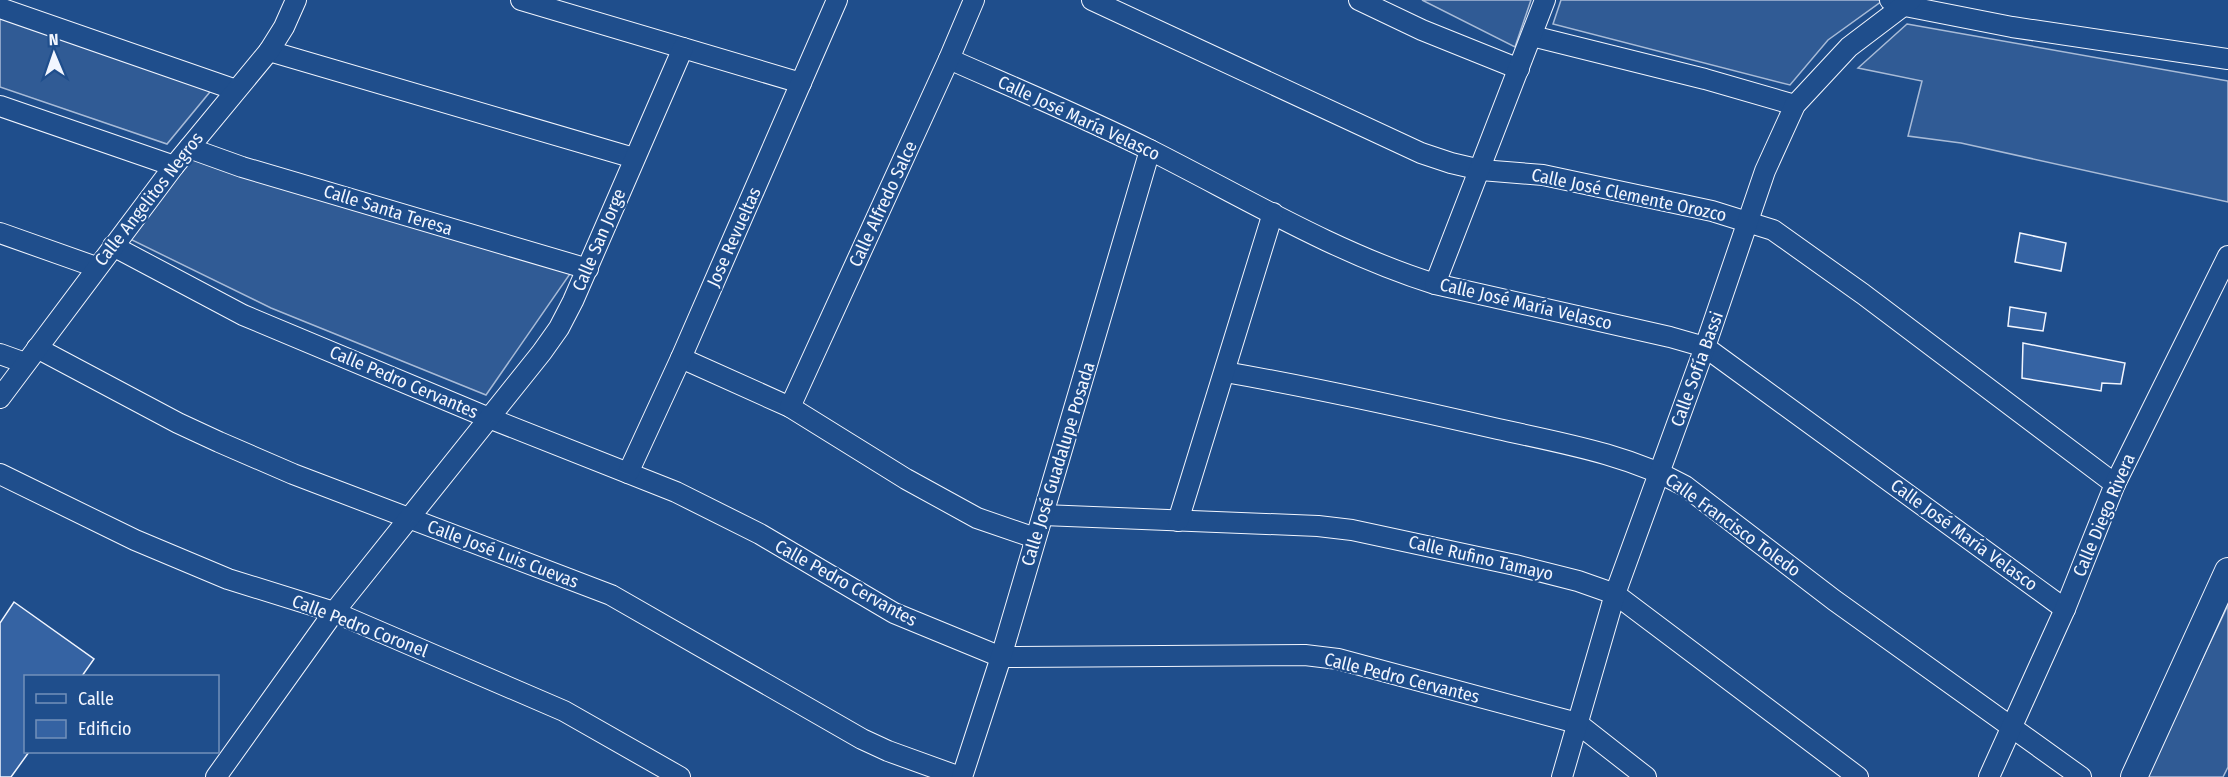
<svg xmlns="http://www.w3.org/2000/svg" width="2228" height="777" viewBox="0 0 2228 777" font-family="'Fira Sans Condensed',sans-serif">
  <rect width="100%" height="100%" fill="#1f4e8c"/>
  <g fill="#305b95" stroke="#a8bbd7" stroke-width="1.5">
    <polygon points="1422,0 1531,0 1515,47"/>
    <polygon points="1561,0 1878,0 1882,1 1828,40 1790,85 1553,24"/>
    <polygon points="0,12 214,87 167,144 0,87"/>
    <polygon points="1907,24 2228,81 2228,202 1961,143 1908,136 1922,81 1858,68"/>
    <polygon points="187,157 572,271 486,395 271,308 130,239"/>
    <polygon points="2228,605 2228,767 2223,777 2146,777"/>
  </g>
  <g fill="#3563a3" stroke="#f2f6ff" stroke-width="1.5">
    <polygon points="2020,233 2066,243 2061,271 2015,262"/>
    <polygon points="2010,307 2046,313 2043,331 2008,326"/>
    <polygon points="2023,343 2125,363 2121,384 2102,383 2101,391 2022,378"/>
    <polygon points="14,602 94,659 82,676 26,676 26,752 29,752 11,777 0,777 0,623"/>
  </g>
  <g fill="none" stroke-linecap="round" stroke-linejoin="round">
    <g stroke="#f2f6ff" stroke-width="22">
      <g id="minor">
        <polyline points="521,0 801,83"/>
        <polyline points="1092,0 1421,153 1451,163 1481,170 1543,175 1712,211 1773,230 1863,294 2115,484"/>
        <polyline points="1359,0 1422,30 1519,69"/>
        <polyline points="1890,0 1905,6 2012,27 2228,59"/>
        <polyline points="0,8 236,90"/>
        <polyline points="1532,36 1705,79 1795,105"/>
        <polyline points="269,51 634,158"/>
        <path d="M949 59C1017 89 1086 118 1152 151 1245 198 1336 253 1435 284L1670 337 1705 347 2065 609"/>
        <polyline points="0,106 174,166"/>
        <polyline points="189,148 242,167 588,269"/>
        <polyline points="0,233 96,267"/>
        <polyline points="113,246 243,315 489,418 676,492 760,534 894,613 1001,657 1305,655 1338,659 1577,723 1646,777"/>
        <polyline points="1435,284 1545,0"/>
        <polyline points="37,348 178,423 219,442 293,474 611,595 862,739 888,751 960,777"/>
        <polyline points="0,354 25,363"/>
        <polyline points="681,358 790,407 906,479 977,518 1035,538"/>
        <path d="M1225 372C1317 388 1407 408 1498 429 1561 443 1627 454 1685 486L1834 600 2081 777"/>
        <polyline points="0,398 174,166 269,51 284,27 296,0"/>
        <polyline points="790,407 949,59 974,0"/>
        <polyline points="628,473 681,358 837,0"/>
        <polyline points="0,474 135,540 228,579 334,612 564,711 680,777"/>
        <polyline points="1043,515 1318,526 1352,530 1515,565 1578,581 1615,594 1858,777"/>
        <polyline points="1178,521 1273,213"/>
        <polyline points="216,777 334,612 542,352 559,328 573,301 683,48"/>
        <polyline points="962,777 1001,657 1150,150"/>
        <polyline points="1562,777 1615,594 1705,347 1765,171 1795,105 1849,47 1911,0"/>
        <polyline points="1989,777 2065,609 2115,484 2228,256"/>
      </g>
    </g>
    <g stroke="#f2f6ff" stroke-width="28">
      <polyline id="major" points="2134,777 2228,571"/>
    </g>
    <use href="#minor" stroke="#1f4e8c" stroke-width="20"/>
    <use href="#major" stroke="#1f4e8c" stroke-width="26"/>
  </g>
  <g text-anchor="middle" stroke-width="4.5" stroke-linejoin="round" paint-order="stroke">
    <g font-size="18" fill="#f2f6ff" stroke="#1f4e8c">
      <text transform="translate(1079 118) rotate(25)" y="6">Calle José María Velasco</text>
      <text transform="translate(1629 195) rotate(12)" y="6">Calle José Clemente Orozco</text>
      <text transform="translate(149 199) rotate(-52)" y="6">Calle Angelitos Negros</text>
      <text transform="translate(883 204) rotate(-65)" y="6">Calle Alfredo Salce</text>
      <text transform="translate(388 210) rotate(17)" y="6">Calle Santa Teresa</text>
      <text transform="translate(734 237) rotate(-66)" y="6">Jose Revueltas</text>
      <text transform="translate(599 240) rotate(-67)" y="6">Calle San Jorge</text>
      <text transform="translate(1526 304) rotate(13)" y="6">Calle José María Velasco</text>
      <text transform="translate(1697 369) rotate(-70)" y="6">Calle Sofía Bassi</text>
      <text transform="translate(404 382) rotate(23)" y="6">Calle Pedro Cervantes</text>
      <text transform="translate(1058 464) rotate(-73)" y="6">Calle José Guadalupe Posada</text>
      <text transform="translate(2104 515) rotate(-67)" y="6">Calle Diego Rivera</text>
      <text transform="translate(1733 525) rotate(36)" y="6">Calle Francisco Toledo</text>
      <text transform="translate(1964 535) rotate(36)" y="6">Calle José María Velasco</text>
      <text transform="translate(503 554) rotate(21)" y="6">Calle José Luis Cuevas</text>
      <text transform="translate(1481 558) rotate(13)" y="6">Calle Rufino Tamayo</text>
      <text transform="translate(846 583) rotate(29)" y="6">Calle Pedro Cervantes</text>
      <text transform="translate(360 626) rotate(21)" y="6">Calle Pedro Coronel</text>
      <text transform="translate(1402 678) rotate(14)" y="6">Calle Pedro Cervantes</text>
    </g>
  </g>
  <rect x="24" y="675" width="195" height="78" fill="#1f4e8c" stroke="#7391ba" stroke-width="1.5"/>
  <rect x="36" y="694" width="30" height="9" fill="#1f4e8c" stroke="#7391ba" stroke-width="1.5"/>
  <text x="78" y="705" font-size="18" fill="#f2f6ff">Calle</text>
  <rect x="36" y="720" width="30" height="18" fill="#3563a3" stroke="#7391ba" stroke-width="1.5"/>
  <text x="78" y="735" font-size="18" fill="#f2f6ff">Edificio</text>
  <g transform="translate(54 54) rotate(358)" stroke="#1f4e8c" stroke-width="4.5" paint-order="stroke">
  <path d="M0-4.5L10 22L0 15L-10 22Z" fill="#f2f6ff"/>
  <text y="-9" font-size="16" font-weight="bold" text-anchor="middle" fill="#f2f6ff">N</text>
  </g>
</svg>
